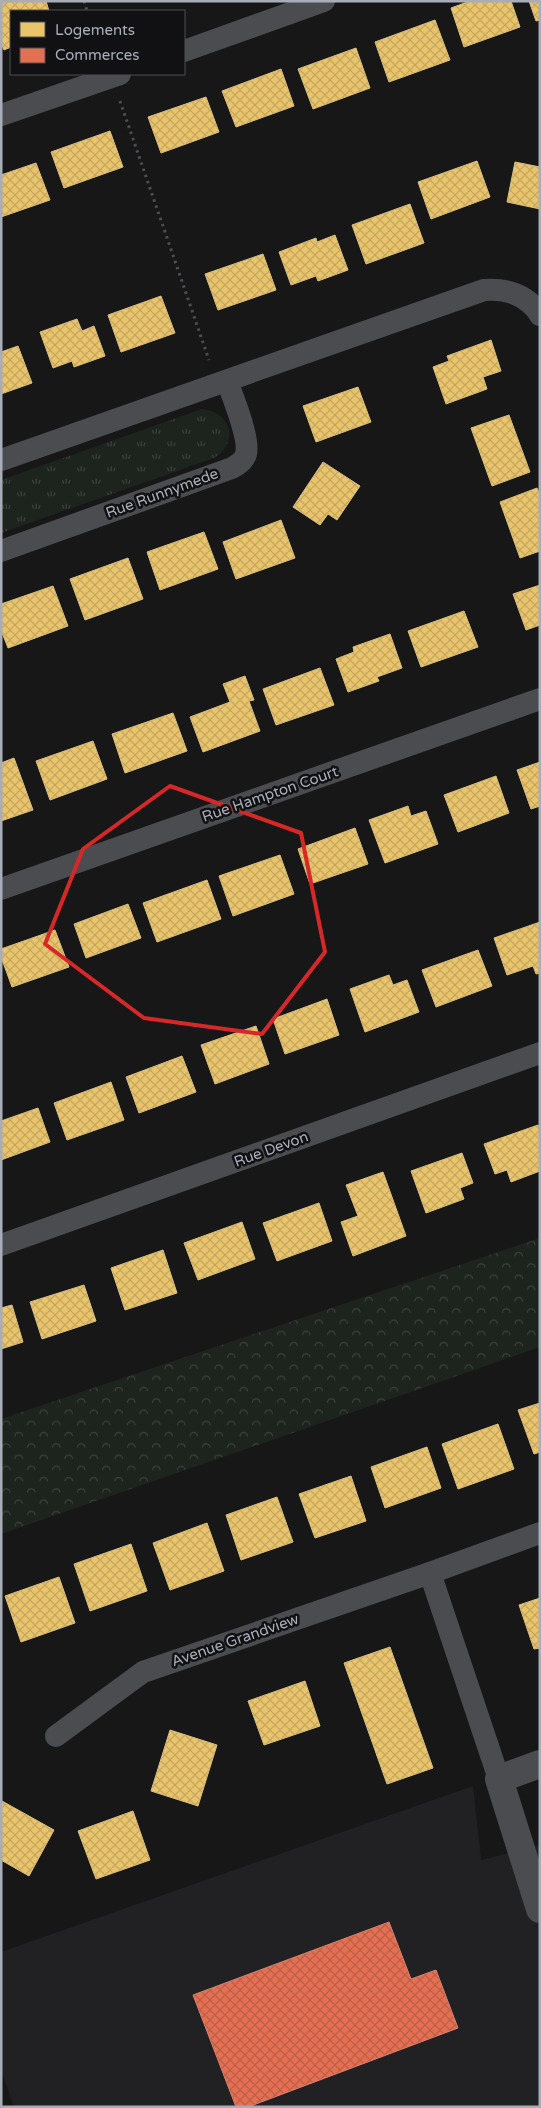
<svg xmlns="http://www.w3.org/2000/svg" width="541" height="2108" viewBox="0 0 541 2108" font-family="'Varela Round',sans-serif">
  <defs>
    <pattern id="grass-tufts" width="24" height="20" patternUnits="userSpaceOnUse" patternTransform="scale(1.25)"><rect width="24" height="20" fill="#1d241e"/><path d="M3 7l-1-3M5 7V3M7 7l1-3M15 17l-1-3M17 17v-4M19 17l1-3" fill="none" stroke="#3b413d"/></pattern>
    <pattern id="forest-crowns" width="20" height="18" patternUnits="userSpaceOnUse" patternTransform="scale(1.25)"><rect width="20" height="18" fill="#1d241e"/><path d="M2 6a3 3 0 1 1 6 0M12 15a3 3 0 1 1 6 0" fill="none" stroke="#3b413d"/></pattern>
    <pattern id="homes-cross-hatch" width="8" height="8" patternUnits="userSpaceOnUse" patternTransform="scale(1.25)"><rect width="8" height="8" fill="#e9c46a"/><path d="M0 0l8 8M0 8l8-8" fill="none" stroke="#c4a760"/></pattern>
    <pattern id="shops-cross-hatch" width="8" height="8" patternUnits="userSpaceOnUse" patternTransform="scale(1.25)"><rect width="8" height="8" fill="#e76f51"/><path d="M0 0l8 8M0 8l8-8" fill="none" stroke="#ba604a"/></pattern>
  </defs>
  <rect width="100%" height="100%" fill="#171717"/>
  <polygon fill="#212123" points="473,1786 481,1860 540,1845 540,2107 14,2107 1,2070 1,1952"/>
  <path fill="url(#grass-tufts)" d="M202 409C231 412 240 442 214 458L1 533V480Z"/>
  <polygon fill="url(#forest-crowns)" points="540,1238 540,1347 1,1534 1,1419"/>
  <g fill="url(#homes-cross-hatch)" stroke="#d6bd81">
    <polygon points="1,1 46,1 49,11 11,11 11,47 4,50 1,43"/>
    <polygon points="470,1 511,1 520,27 464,47 451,8"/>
    <polygon points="529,1 540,1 540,20 536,21"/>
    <polygon points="435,20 450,60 389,82 375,42"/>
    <polygon points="356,48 370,88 313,109 298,69"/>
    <polygon points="281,69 294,106 236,127 222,91"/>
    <polygon points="206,97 219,132 161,153 148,117"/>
    <polygon points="110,131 123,167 64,188 51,152"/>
    <polygon points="477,161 490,197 431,219 418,182"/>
    <polygon points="515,162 540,167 540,209 507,202"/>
    <polygon points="36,163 50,200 1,217 1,175"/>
    <polygon points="410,204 424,243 366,264 352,225"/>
    <polygon points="335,235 348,270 318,281 316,276 291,285 279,252 316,238 317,242"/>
    <polygon points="263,254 276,290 218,310 205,274"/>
    <polygon points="161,296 175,333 121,352 108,315"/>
    <polygon points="77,319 82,331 94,326 105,356 74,367 72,361 53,368 40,332"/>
    <polygon points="491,340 501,371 483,377 487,389 446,404 433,367 449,361 447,356"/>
    <polygon points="18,346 32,383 1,394 1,352"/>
    <polygon points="358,387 371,422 316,442 303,406"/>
    <polygon points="509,415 530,472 492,486 471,428"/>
    <polygon points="323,462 360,486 337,520 328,514 320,525 293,507"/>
    <polygon points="537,488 540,495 540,551 520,558 500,502"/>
    <polygon points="281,520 295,558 236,579 223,542"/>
    <polygon points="204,532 218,569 160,590 147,552"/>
    <polygon points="128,558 143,599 85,620 70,579"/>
    <polygon points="540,585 540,625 526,630 513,594"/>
    <polygon points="53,586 68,626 8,648 1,630 1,604"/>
    <polygon points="464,611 478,647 421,667 408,631"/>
    <polygon points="390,634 402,668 377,677 379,681 348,692 336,659 354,652 353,647"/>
    <polygon points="320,668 334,705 276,725 263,689"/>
    <polygon points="245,676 254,700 249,701 260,731 203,752 190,717 230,702 223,684"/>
    <polygon points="173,713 187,751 125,773 112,734"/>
    <polygon points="93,741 107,779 50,800 36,761"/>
    <polygon points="14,758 33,810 1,821 1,763"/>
    <polygon points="540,762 540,806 531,809 517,770"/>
    <polygon points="496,776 509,813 458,832 444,795"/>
    <polygon points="408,806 411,816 426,811 438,844 385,863 369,820"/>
    <polygon points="355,828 368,864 310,884 298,849"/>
    <polygon points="280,855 294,894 233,916 219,876"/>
    <polygon points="207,880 221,919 157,942 143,903"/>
    <polygon points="128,904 141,938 86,958 74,924"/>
    <polygon points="540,922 540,973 536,974 533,966 507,975 494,938"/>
    <polygon points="55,930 69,967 12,987 1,957 1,949"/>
    <polygon points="478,950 492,986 436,1007 422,970"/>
    <polygon points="389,975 393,985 407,980 419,1012 365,1032 350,989"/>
    <polygon points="327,999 339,1035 285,1054 273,1019"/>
    <polygon points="256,1026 269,1064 215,1084 201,1045"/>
    <polygon points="182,1056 196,1092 139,1113 126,1077"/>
    <polygon points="111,1082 124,1120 67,1140 54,1103"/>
    <polygon points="38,1108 50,1142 1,1160 1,1121"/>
    <polygon points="538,1125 540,1130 540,1171 511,1182 507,1170 495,1174 484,1144"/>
    <polygon points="462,1153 473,1183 460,1188 464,1199 426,1213 411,1171"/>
    <polygon points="383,1172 406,1236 353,1256 341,1222 358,1216 346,1185"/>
    <polygon points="319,1203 332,1241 277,1261 263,1223"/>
    <polygon points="242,1222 255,1259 198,1280 184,1243"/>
    <polygon points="163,1250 177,1293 125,1310 111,1268"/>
    <polygon points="84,1285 96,1321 42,1339 30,1302"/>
    <polygon points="12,1305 23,1342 1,1349 1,1308"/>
    <polygon points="540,1403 540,1452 534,1454 518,1410"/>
    <polygon points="498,1424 514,1469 458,1489 442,1444"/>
    <polygon points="427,1447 441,1488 385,1508 371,1467"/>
    <polygon points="351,1476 366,1521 315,1538 299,1494"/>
    <polygon points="277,1497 293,1542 241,1560 226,1515"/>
    <polygon points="207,1523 224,1571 170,1590 153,1543"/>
    <polygon points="131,1544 147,1591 90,1611 74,1564"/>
    <polygon points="59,1577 75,1623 21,1642 5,1596"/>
    <polygon points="540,1598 540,1648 534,1649 519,1605"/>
    <polygon points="390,1647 433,1768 387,1784 344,1663"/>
    <polygon points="305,1681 320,1726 264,1745 248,1701"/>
    <polygon points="170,1730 217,1745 198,1806 151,1791"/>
    <polygon points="2,1801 54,1830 29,1876 1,1860"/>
    <polygon points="133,1811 150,1860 96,1879 78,1831"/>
  </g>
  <polygon fill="url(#shops-cross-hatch)" stroke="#d48270" points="389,1922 411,1979 436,1970 458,2028 248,2107 236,2107 193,1995"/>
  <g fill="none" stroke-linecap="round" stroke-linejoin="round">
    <g stroke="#4d4e52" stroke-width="3" stroke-dasharray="2.5 4" stroke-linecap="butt">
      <polyline points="84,1 87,11"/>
      <polyline points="120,101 209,360"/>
    </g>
    <g stroke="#4b4c50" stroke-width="22">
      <polyline points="184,51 324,1"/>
      <polyline points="1,115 120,74"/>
      <path d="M1 460 484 290C506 288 528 295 540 315"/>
      <path d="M1 551 232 468C238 465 244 461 246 454 250 439 233 397 227 381"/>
      <polyline points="1,889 540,699"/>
      <polyline points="1,1245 540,1053"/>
      <polyline points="430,1573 499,1779"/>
      <polyline points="56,1736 143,1672 430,1573 540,1533"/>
    </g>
    <polyline stroke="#4b4c50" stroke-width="28" points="540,1764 499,1779 540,1909"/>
  </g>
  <path fill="none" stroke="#d62828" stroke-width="4" stroke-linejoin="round" d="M170 786 301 833 325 952 262 1034 144 1018 45 944 83 849Z"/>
  <g text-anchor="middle" stroke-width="5" stroke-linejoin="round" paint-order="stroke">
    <g font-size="15" fill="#a8adb8" stroke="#111113">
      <text transform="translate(162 493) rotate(-20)" y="5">Rue Runnymede</text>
      <text transform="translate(270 794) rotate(-19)" y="5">Rue Hampton Court</text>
      <text transform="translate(271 1149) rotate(-20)" y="5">Rue Devon</text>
      <text transform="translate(235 1640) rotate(-19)" y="5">Avenue Grandview</text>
    </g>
  </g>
  <rect width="541" height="2108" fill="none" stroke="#a8adb8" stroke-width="5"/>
  <rect x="10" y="10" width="175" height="65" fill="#111113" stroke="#4d4f55"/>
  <rect x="20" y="22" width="25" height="15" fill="#e9c46a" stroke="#4d4f55"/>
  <text x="55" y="35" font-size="15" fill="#a8adb8">Logements</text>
  <rect x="20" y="48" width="25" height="15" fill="#e76f51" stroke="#4d4f55"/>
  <text x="55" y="60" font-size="15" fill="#a8adb8">Commerces</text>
</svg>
